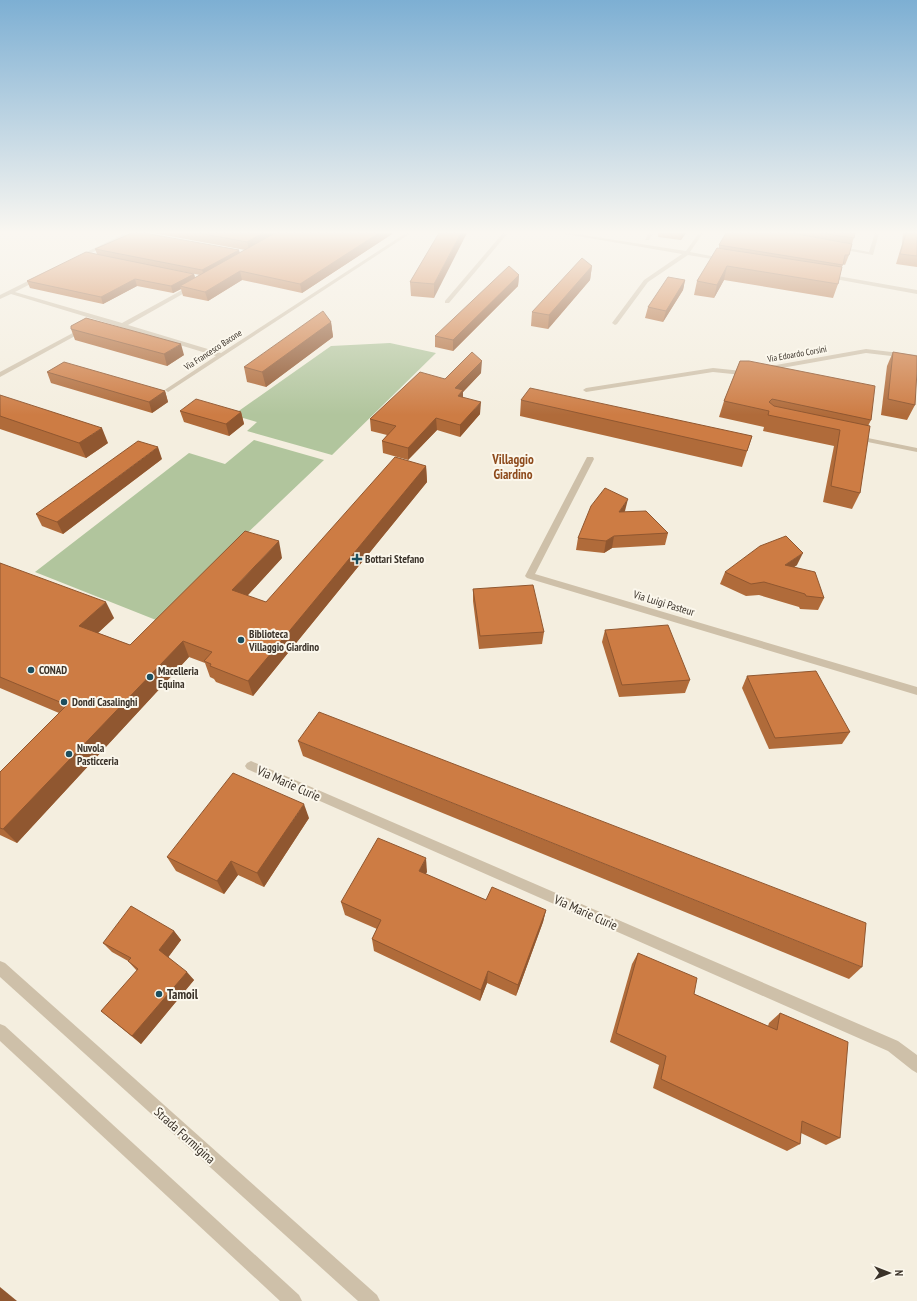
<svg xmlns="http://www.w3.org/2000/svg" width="917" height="1301" viewBox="0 0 917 1301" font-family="'PT Sans Narrow',sans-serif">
  <rect width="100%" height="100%" fill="#f4eedf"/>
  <g fill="#b1c59d">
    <polygon points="390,343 436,353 332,455 247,431 257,422 233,415 331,346"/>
    <polygon points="254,440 324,460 156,620 35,572 189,453 225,464"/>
  </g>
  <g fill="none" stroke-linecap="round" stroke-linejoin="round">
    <g fill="#cec0a9" fill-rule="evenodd">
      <polygon points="126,233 132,233 79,259 74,258"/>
      <polygon points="406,233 411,233 168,392 165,390 166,389 216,356 11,294 0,299 0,295 40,275 43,277 42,278 15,292 122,323 193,284 196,286 195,287 128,325 221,353"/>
      <polygon points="503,233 508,233 449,303 445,303 445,301"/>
      <polygon points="560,233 570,233 686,251 699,233 703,233 690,252 727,259 724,261 688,255 648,282 617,324 615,325 612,323 644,280 682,254"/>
      <polygon points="649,233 653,233 649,240 645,240"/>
      <polygon points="875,233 879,233 873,255 834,248 837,246 869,252"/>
      <polygon points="826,274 917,290 917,294 824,277 824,275"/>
      <polygon points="84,327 87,329 86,330 0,377 0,372"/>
      <polygon points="866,349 917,355 917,359 866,353 742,375 713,372 586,392 583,390 586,388 713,368 742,371"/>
      <polygon points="853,435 917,448 917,452 853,439"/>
      <polygon points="587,457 593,457 594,459 535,574 917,687 917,695 527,578 525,576"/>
      <polygon points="251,761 898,1041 917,1055 917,1073 912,1070 888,1051 247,769 245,766 247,763"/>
      <polygon points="0,961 5,963 377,1295 380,1301 358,1301 0,977"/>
      <polygon points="0,1024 5,1026 299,1295 302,1301 280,1301 0,1041"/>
    </g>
  </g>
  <g fill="#b06b3a" fill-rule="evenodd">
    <path d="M153 233H392V234L302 293 242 280 208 301 183 296 181 289 173 293 137 286 103 304 30 288 27 281 97 254 95 249 240 253 245 250ZM155 266 200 275 195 278 194 274Z"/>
    <polygon points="439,233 434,298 411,296 410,282"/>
    <polygon points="658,233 686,233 681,240 658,237"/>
    <polygon points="726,233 855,233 849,255 845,265 843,264 842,267 838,284 833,298 724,280 714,298 694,295 697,281 719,248 719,245"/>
    <polygon points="903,233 917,233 917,267 896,264 902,244"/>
    <polygon points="592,266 590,280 548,329 531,326 532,312"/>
    <polygon points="519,275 518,286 453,351 435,347 435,336"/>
    <polygon points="685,280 683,290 663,322 645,318 648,307"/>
    <polygon points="331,322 333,337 266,387 247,382 244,367"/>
    <polygon points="71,329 184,355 167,366 75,340"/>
    <polygon points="893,352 915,405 907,420 881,415 887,366"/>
    <polygon points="740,361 871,420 868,426 860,493 852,509 823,502 834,446 763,431 764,427 719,417 724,401"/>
    <polygon points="47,372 165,391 168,402 152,413 51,383"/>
    <polygon points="481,373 463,392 463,398 480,414 460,437 437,430 408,460 383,453 382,441 387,435 371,431 370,419 445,379"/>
    <polygon points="0,395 108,443 86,458 0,429"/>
    <polygon points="521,400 752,436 742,467 520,416"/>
    <polygon points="180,411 241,412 244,424 229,436 184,422"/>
    <polygon points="162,459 63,534 42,526 36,514"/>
    <polygon points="426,466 427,482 253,696 216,682 214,679 210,677 205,663 189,657 17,843 0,835 0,772 59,713 0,688 0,563 114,618 98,633 130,645 282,558 247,596 266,602"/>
    <polygon points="625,511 624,512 668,533 665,545 612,548 604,553 576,550 578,538"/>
    <polygon points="797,565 794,567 824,598 818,610 800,609 799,607 759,595 746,596 720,584 725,572"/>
    <polygon points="473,589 544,632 542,644 479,649 473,601"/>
    <polygon points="605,630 690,680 685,693 619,697 602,642"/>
    <polygon points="747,676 850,732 842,744 769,749 742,688"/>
    <polygon points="298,741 862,967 849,979 303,756"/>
    <polygon points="309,818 264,887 238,875 224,894 176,871 167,857"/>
    <polygon points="427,872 425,874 486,900 546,910 543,922 516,996 487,983 480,1001 374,951 372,939 377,929 345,915 341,902"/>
    <polygon points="174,931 181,940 168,957 194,980 141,1044 101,1011 137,971 128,961 112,952 103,943"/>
    <polygon points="638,953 694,994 768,1026 769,1023 780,1013 840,1138 826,1145 801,1133 800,1144 787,1151 653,1088 659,1065 610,1042 632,964"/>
  </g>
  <g fill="#905730">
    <polygon points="263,233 281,233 249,250 247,242"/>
    <polygon points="379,233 392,233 392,234 302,293 300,284"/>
    <polygon points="461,233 467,233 434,298 434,284"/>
    <polygon points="682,233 686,233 681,240"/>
    <polygon points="239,250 241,256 204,275 202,270"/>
    <polygon points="592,266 590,280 548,329 549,315"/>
    <polygon points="727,266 724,280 714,298 717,285"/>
    <polygon points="240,271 242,280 208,301 205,292"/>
    <polygon points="194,274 196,281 180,286 181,289 173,293 171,286"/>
    <polygon points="519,275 518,286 453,351 453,340"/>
    <polygon points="135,279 137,286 103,304 101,297"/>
    <polygon points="685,280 683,290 663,322 666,311"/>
    <polygon points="331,322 333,337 266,387 262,372"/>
    <polygon points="181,344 184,355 167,366 164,354"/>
    <polygon points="482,361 481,373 463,392 463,402 458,408 455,388"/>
    <polygon points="165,391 168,402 152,413 149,402"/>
    <polygon points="481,402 480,414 460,437 460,425"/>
    <polygon points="241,412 244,424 229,436 226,424"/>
    <polygon points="436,418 437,430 408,460 408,448"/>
    <polygon points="102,428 108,443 86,458 79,443"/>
    <polygon points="158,447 162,459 63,534 57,522"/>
    <polygon points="426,466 427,482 253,696 248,681"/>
    <polygon points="628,499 625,511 616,525 619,512"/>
    <polygon points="614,536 612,548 604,553 606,541"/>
    <polygon points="279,541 282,558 237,607 232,590"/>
    <polygon points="803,553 797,565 779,577 785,565"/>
    <polygon points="106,602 114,618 88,642 79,626"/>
    <polygon points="183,641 189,657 17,843 3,829"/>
    <polygon points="304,804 309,818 264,887 257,873"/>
    <polygon points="426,858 427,872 420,885 419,871"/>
    <polygon points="231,861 238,875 224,894 217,881"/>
    <polygon points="546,910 543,922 516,996 518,985"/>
    <polygon points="174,931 181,940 167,959 159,950"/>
    <polygon points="488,971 487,983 480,1001 481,990"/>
    <polygon points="187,972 194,980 141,1044 132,1036"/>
    <polygon points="0,1287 17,1301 0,1301"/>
  </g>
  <g fill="#cd7c44" stroke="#905730">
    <polygon points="132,233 144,233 239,250 202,270 95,249"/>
    <polygon points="199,233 263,233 247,242"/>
    <polygon points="275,233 379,233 300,284 240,271 205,292 180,286"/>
    <polygon points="439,233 461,233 434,284 410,282"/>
    <polygon points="726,233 792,233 852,244 849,255 845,255 843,265 719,245"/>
    <polygon points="821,233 855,233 854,238"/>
    <polygon points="906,233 917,233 917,256 900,254"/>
    <polygon points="717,248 842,267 838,284 727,266 717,285 697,281"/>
    <polygon points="86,252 194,274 171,286 135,279 101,297 27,281"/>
    <polygon points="582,258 592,266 549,315 532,312"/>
    <polygon points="509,266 519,275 453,340 435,336"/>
    <polygon points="668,277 685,280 666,311 648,307"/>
    <polygon points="323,311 331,322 262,372 244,367"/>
    <polygon points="86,318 181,344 164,354 71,329 71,326"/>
    <polygon points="472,352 482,361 455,388 463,390 458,396 481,402 460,425 436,418 408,448 382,441 396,426 370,419 420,372 445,379"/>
    <polygon points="893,352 917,356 917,371 915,405 888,399"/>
    <polygon points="740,361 749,361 875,386 871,420 772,399 769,402 774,406 870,426 860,493 831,486 840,430 768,415 769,411 724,401"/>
    <polygon points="64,362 165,391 149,402 47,372"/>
    <polygon points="530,388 752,436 747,451 521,400"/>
    <polygon points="0,395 102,428 79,443 0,416"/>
    <polygon points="196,399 241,412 226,424 180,411"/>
    <polygon points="138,441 158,447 57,522 36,514"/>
    <polygon points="395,457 426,466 248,681 210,666 211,664 204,661 212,652 183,641 3,829 0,828 0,772 67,705 0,677 0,563 106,602 79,626 130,645 245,531 279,541 232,590 266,602"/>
    <polygon points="605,488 628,499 619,512 646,511 668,533 614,536 606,541 578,538 591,506"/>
    <polygon points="786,536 803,553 785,565 815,572 824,598 806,596 805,594 764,582 751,584 725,572 760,546"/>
    <polygon points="533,585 544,632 480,636 473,589"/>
    <polygon points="668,625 690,680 622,685 605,630"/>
    <polygon points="816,671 850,732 775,738 747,676"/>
    <polygon points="319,712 866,923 862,967 298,741"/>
    <polygon points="233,773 304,804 257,873 231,861 217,881 167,857"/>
    <polygon points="378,838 426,858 419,871 486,900 492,887 546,910 518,985 488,971 481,990 372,939 381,920 341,902"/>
    <polygon points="131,906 174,931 159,950 187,972 132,1036 101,1011 138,969 128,961 131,958 103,943"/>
    <polygon points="638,953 697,978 694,994 777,1030 780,1013 848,1042 840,1138 802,1121 800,1144 661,1079 666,1056 616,1033"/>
  </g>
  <linearGradient id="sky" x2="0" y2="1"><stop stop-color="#7dafd3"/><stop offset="0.56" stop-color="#faf7f1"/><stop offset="1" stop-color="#faf7f1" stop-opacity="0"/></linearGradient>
  <rect width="917" height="415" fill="url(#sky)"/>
  <g fill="#1c4f5f" stroke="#fbf7ec" stroke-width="1.5">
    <path d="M355 553h4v4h4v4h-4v4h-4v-4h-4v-4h4z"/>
    <circle cx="241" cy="640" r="4"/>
    <circle cx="31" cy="670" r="4"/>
    <circle cx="150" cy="677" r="4"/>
    <circle cx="64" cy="702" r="4"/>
    <circle cx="69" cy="754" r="4"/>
    <circle cx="159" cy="994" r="4"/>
  </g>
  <g text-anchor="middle" stroke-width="4" stroke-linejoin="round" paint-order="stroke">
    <g font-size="9" fill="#3a3229" stroke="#fbf7ec">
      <text transform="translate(213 350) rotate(-33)" y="3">Via Francesco Bacone</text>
      <text transform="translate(797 354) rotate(-10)" y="3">Via Edoardo Corsini</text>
    </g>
    <g font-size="11" font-weight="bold" fill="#3a3229" stroke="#fbf7ec" text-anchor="start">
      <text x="365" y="563">Bottari Stefano</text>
      <text x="249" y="638">Biblioteca<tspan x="249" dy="13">Villaggio Giardino</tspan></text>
      <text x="39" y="674">CONAD</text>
      <text x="158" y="675">Macelleria<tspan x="158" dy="13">Equina</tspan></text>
      <text x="72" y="706">Dondi Casalinghi</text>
      <text x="77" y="752">Nuvola<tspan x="77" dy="13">Pasticceria</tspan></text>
    </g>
    <g font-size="11" fill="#3a3229" stroke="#fbf7ec">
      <text transform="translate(664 603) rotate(17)" y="4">Via Luigi Pasteur</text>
    </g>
    <g font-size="13" font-weight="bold" fill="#8e4b1d" stroke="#fbf7ec">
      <text x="513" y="464">Villaggio<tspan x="513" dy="15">Giardino</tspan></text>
    </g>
    <g font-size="13" fill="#3a3229" stroke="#fbf7ec">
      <text transform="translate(289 783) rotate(24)" y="5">Via Marie Curie</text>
      <text transform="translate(586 912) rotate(24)" y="5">Via Marie Curie</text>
      <text transform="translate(185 1135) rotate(42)" y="5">Strada Formigina</text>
    </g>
    <g font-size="13" font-weight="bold" fill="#3a3229" stroke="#fbf7ec" text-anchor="start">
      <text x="167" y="999">Tamoil</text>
    </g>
  </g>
  <g transform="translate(889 1273) rotate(90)" stroke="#fbf7ec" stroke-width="3" paint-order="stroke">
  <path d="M0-3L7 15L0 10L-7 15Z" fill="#3a3229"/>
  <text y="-6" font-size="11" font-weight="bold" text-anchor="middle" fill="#3a3229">N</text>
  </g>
</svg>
